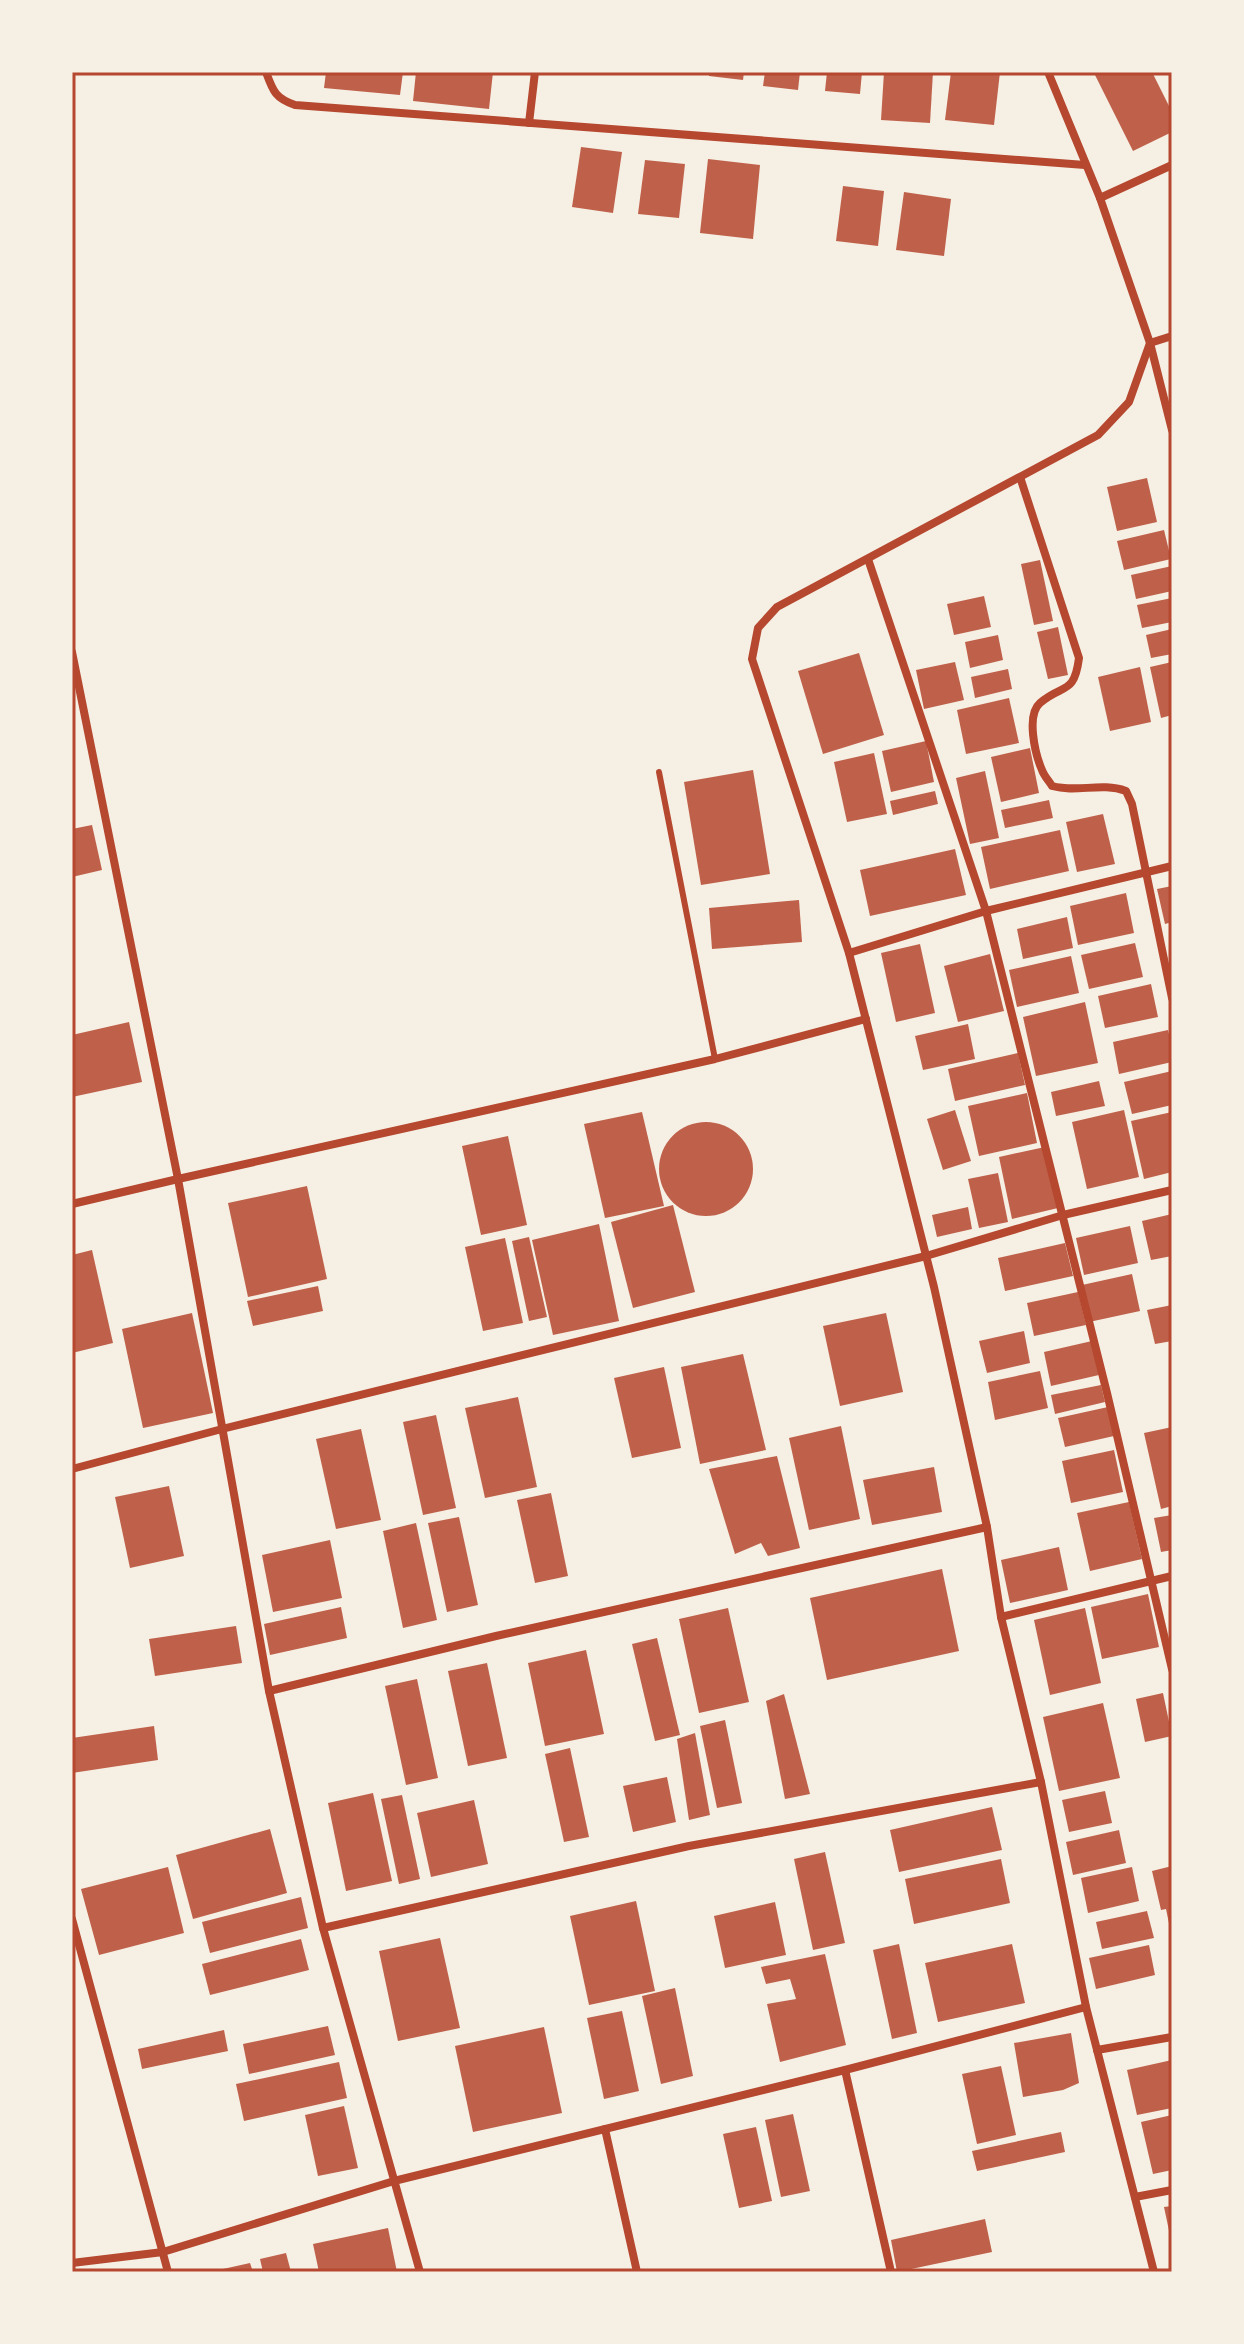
<svg xmlns="http://www.w3.org/2000/svg" width="1244" height="2344" viewBox="0 0 1244 2344" font-family="Inter,sans-serif">
  <rect width="100%" height="100%" fill="#f6efe4"/>
  <g fill="#bf614a">
    <polygon points="326,72 403,72 400,95 324,88"/>
    <polygon points="416,72 493,72 489,109 413,101"/>
    <polygon points="709,72 744,72 743,80 709,76"/>
    <polygon points="765,72 800,72 798,90 763,86"/>
    <polygon points="827,72 862,72 860,94 825,91"/>
    <polygon points="884,72 933,72 930,123 881,120"/>
    <polygon points="951,72 1000,72 994,125 945,120"/>
    <polygon points="1101,72 1152,72 1172,112 1172,132 1133,151 1095,75"/>
    <polygon points="581,147 622,152 613,213 572,207"/>
    <polygon points="708,159 760,165 753,239 700,233"/>
    <polygon points="645,160 685,164 679,218 638,214"/>
    <polygon points="843,186 884,191 878,246 836,241"/>
    <polygon points="904,192 951,199 944,256 896,250"/>
    <polygon points="1147,478 1157,522 1117,531 1107,487"/>
    <polygon points="1164,530 1171,559 1124,570 1117,541"/>
    <polygon points="1040,560 1053,621 1034,625 1021,564"/>
    <polygon points="1172,566 1172,591 1136,599 1131,575"/>
    <polygon points="984,596 991,627 954,635 947,604"/>
    <polygon points="1172,598 1172,622 1142,628 1137,605"/>
    <polygon points="1058,627 1068,675 1048,679 1037,632"/>
    <polygon points="1172,629 1172,654 1151,658 1146,635"/>
    <polygon points="998,635 1003,660 970,668 965,642"/>
    <polygon points="859,653 884,735 823,754 798,671"/>
    <polygon points="955,662 964,700 924,709 916,670"/>
    <polygon points="1172,662 1172,715 1161,718 1150,667"/>
    <polygon points="1140,667 1151,722 1110,731 1098,677"/>
    <polygon points="1008,669 1012,689 975,698 971,677"/>
    <polygon points="1009,698 1019,743 966,754 957,710"/>
    <polygon points="926,741 934,782 891,792 882,751"/>
    <polygon points="1030,748 1039,793 1001,802 991,757"/>
    <polygon points="874,753 887,814 847,822 834,762"/>
    <polygon points="753,770 770,874 701,885 684,782"/>
    <polygon points="985,771 999,838 970,844 956,778"/>
    <polygon points="935,791 938,804 893,815 890,801"/>
    <polygon points="1049,800 1053,818 1005,828 1001,810"/>
    <polygon points="1103,814 1115,864 1077,872 1066,822"/>
    <polygon points="92,825 102,870 72,877 72,829"/>
    <polygon points="1060,830 1069,871 990,889 981,847"/>
    <polygon points="955,849 966,895 870,916 860,870"/>
    <polygon points="1172,886 1172,922 1165,924 1157,889"/>
    <polygon points="1126,893 1134,933 1078,945 1070,906"/>
    <polygon points="799,900 802,942 712,949 709,908"/>
    <polygon points="1067,917 1073,948 1023,959 1017,929"/>
    <polygon points="1135,943 1143,977 1089,989 1081,955"/>
    <polygon points="920,944 935,1013 896,1022 881,953"/>
    <polygon points="990,954 1004,1011 958,1022 944,966"/>
    <polygon points="1071,956 1079,993 1017,1007 1009,970"/>
    <polygon points="1151,984 1158,1017 1105,1028 1098,996"/>
    <polygon points="1085,1002 1098,1063 1036,1076 1023,1017"/>
    <polygon points="129,1022 142,1082 72,1097 72,1035"/>
    <polygon points="968,1024 975,1059 923,1070 915,1036"/>
    <polygon points="1168,1030 1172,1047 1172,1062 1119,1074 1113,1042"/>
    <polygon points="1018,1053 1025,1085 955,1101 948,1069"/>
    <polygon points="1172,1071 1172,1105 1132,1114 1124,1082"/>
    <polygon points="1099,1081 1105,1106 1056,1116 1051,1092"/>
    <polygon points="1027,1093 1037,1143 979,1156 968,1106"/>
    <polygon points="955,1110 971,1161 943,1170 927,1119"/>
    <polygon points="1124,1110 1139,1177 1087,1189 1072,1122"/>
    <polygon points="642,1112 664,1206 605,1218 584,1124"/>
    <polygon points="1172,1112 1172,1172 1144,1179 1131,1121"/>
    <circle cx="706" cy="1169" r="47"/>
    <polygon points="508,1136 527,1225 481,1235 462,1146"/>
    <polygon points="1045,1147 1058,1208 1012,1219 999,1157"/>
    <polygon points="998,1173 1008,1222 979,1228 968,1179"/>
    <polygon points="307,1186 327,1279 248,1297 228,1203"/>
    <polygon points="673,1205 695,1292 633,1308 611,1222"/>
    <polygon points="968,1207 972,1229 937,1237 932,1215"/>
    <polygon points="1172,1214 1172,1256 1151,1260 1142,1221"/>
    <polygon points="599,1224 619,1321 553,1335 532,1240"/>
    <polygon points="1130,1226 1138,1263 1084,1275 1076,1238"/>
    <polygon points="529,1237 547,1317 529,1321 512,1241"/>
    <polygon points="505,1238 523,1323 483,1331 465,1247"/>
    <polygon points="1065,1243 1073,1276 1005,1291 998,1258"/>
    <polygon points="92,1250 113,1343 72,1353 72,1255"/>
    <polygon points="1132,1274 1140,1311 1089,1322 1082,1285"/>
    <polygon points="318,1286 323,1311 253,1326 247,1301"/>
    <polygon points="1078,1292 1086,1325 1034,1336 1027,1303"/>
    <polygon points="1172,1305 1172,1341 1155,1344 1147,1310"/>
    <polygon points="192,1313 213,1413 143,1428 122,1329"/>
    <polygon points="886,1313 903,1392 840,1406 823,1326"/>
    <polygon points="1024,1331 1030,1363 987,1373 979,1341"/>
    <polygon points="1092,1341 1099,1375 1051,1386 1044,1352"/>
    <polygon points="743,1354 766,1450 700,1464 681,1367"/>
    <polygon points="664,1367 681,1448 632,1458 614,1378"/>
    <polygon points="1040,1371 1048,1408 995,1420 988,1382"/>
    <polygon points="1101,1385 1105,1402 1055,1414 1051,1395"/>
    <polygon points="518,1397 537,1487 485,1498 465,1408"/>
    <polygon points="1108,1407 1114,1436 1065,1447 1058,1418"/>
    <polygon points="436,1415 456,1508 423,1515 403,1422"/>
    <polygon points="841,1426 860,1519 809,1530 789,1438"/>
    <polygon points="1172,1427 1172,1506 1161,1509 1144,1433"/>
    <polygon points="361,1429 381,1520 336,1529 316,1439"/>
    <polygon points="1114,1450 1123,1492 1071,1503 1062,1461"/>
    <polygon points="777,1456 800,1548 768,1556 761,1543 735,1554 709,1469"/>
    <polygon points="934,1467 942,1512 872,1525 863,1480"/>
    <polygon points="169,1486 184,1556 130,1568 115,1497"/>
    <polygon points="551,1493 568,1576 535,1583 517,1500"/>
    <polygon points="1129,1502 1142,1559 1090,1571 1077,1513"/>
    <polygon points="1172,1515 1172,1550 1161,1552 1154,1518"/>
    <polygon points="459,1517 478,1605 447,1612 428,1523"/>
    <polygon points="416,1523 437,1620 403,1628 383,1531"/>
    <polygon points="330,1540 342,1598 273,1612 262,1555"/>
    <polygon points="1059,1547 1068,1590 1010,1603 1001,1560"/>
    <polygon points="942,1569 959,1651 827,1680 810,1598"/>
    <polygon points="1148,1594 1159,1647 1102,1659 1091,1607"/>
    <polygon points="341,1607 347,1638 270,1655 264,1624"/>
    <polygon points="728,1608 749,1702 699,1713 679,1619"/>
    <polygon points="1085,1608 1101,1683 1050,1695 1034,1620"/>
    <polygon points="236,1626 242,1663 155,1676 149,1639"/>
    <polygon points="657,1638 680,1735 655,1741 632,1644"/>
    <polygon points="586,1650 604,1734 545,1746 528,1663"/>
    <polygon points="487,1663 507,1758 468,1766 448,1671"/>
    <polygon points="417,1679 438,1778 406,1785 385,1686"/>
    <polygon points="1163,1693 1172,1736 1145,1742 1136,1699"/>
    <polygon points="784,1694 810,1794 785,1799 766,1701"/>
    <polygon points="1103,1703 1120,1778 1059,1791 1043,1717"/>
    <polygon points="725,1720 742,1803 717,1808 700,1726"/>
    <polygon points="154,1726 158,1760 72,1773 72,1738"/>
    <polygon points="695,1733 710,1815 689,1820 677,1739"/>
    <polygon points="570,1748 589,1837 564,1842 545,1754"/>
    <polygon points="667,1777 676,1822 633,1832 623,1786"/>
    <polygon points="1105,1791 1112,1823 1069,1832 1062,1800"/>
    <polygon points="373,1793 392,1881 346,1891 328,1803"/>
    <polygon points="402,1795 420,1879 399,1884 381,1799"/>
    <polygon points="474,1800 488,1864 431,1877 417,1813"/>
    <polygon points="992,1807 1002,1850 899,1872 890,1830"/>
    <polygon points="270,1829 287,1893 193,1919 176,1855"/>
    <polygon points="1119,1830 1126,1863 1073,1875 1066,1842"/>
    <polygon points="825,1852 845,1943 813,1950 794,1859"/>
    <polygon points="1001,1859 1010,1903 914,1924 905,1879"/>
    <polygon points="1172,1866 1172,1933 1171,1933 1166,1909 1161,1910 1152,1871"/>
    <polygon points="168,1867 184,1933 99,1955 81,1889"/>
    <polygon points="1132,1867 1139,1901 1088,1913 1081,1878"/>
    <polygon points="301,1897 308,1928 210,1953 202,1922"/>
    <polygon points="636,1901 655,1991 589,2005 570,1916"/>
    <polygon points="775,1902 786,1955 725,1968 714,1916"/>
    <polygon points="1147,1911 1154,1938 1102,1949 1096,1922"/>
    <polygon points="440,1938 460,2028 398,2041 379,1951"/>
    <polygon points="301,1939 309,1970 210,1995 202,1964"/>
    <polygon points="899,1944 917,2033 892,2039 873,1950"/>
    <polygon points="1012,1944 1025,2003 938,2022 925,1963"/>
    <polygon points="1149,1945 1155,1975 1096,1989 1089,1958"/>
    <polygon points="825,1954 846,2045 780,2062 767,2004 796,1999 790,1979 766,1984 761,1967"/>
    <polygon points="675,1988 693,2076 661,2084 642,1996"/>
    <polygon points="622,2011 639,2091 604,2099 587,2018"/>
    <polygon points="328,2026 335,2055 249,2074 243,2044"/>
    <polygon points="544,2027 562,2113 473,2132 455,2046"/>
    <polygon points="224,2030 228,2051 142,2069 138,2049"/>
    <polygon points="1071,2033 1079,2083 1063,2090 1023,2097 1014,2043"/>
    <polygon points="1172,2060 1172,2108 1137,2115 1127,2070"/>
    <polygon points="339,2062 347,2098 244,2121 236,2084"/>
    <polygon points="1001,2066 1016,2135 977,2144 962,2074"/>
    <polygon points="344,2106 358,2168 318,2176 305,2115"/>
    <polygon points="793,2114 810,2191 781,2197 765,2120"/>
    <polygon points="1172,2115 1172,2170 1153,2174 1141,2122"/>
    <polygon points="756,2127 772,2201 739,2208 723,2134"/>
    <polygon points="1061,2132 1065,2152 977,2171 972,2151"/>
    <polygon points="1172,2206 1172,2240 1171,2240 1164,2207"/>
    <polygon points="985,2219 992,2252 897,2272 891,2240"/>
    <polygon points="388,2228 397,2272 319,2272 313,2244"/>
    <polygon points="286,2253 291,2272 263,2272 260,2259"/>
    <polygon points="250,2263 253,2272 214,2272 214,2271"/>
  </g>
  <g fill="none" stroke-linecap="round" stroke-linejoin="round">
    <polyline stroke="#b5482f" stroke-width="6" points="659,772 715,1059"/>
    <g stroke="#b5482f" stroke-width="8">
      <path d="M266 72C273 91 275 98 295 105L1085 165"/>
      <polyline points="1048,72 1100,198 1150,343 1172,430"/>
      <polyline points="529,123 535,72"/>
      <polyline points="1100,198 1172,165"/>
      <path d="M1020 477 1079 658C1074 696 1063 683 1040 703 1026 715 1035 754 1042 770 1044 776 1049 781 1052 786 1077 793 1101 782 1126 791L1132 804 1172 998"/>
      <polyline points="868,559 986,911 1107,1393 1172,1669"/>
      <polyline points="72,652 178,1179 269,1691 323,1928 420,2272"/>
      <polyline points="849,953 986,911 1172,866"/>
      <polyline points="72,1204 178,1179 715,1059 866,1019"/>
      <polyline points="72,1469 222,1429 926,1256 1063,1215 1172,1190"/>
      <polyline points="1001,1617 1172,1576"/>
      <polyline points="269,1691 496,1636 987,1527"/>
      <polyline points="72,1919 168,2272"/>
      <polyline points="323,1928 689,1846 1041,1782"/>
      <polyline points="1097,2050 1172,2037"/>
      <polyline points="845,2070 891,2272"/>
      <polyline points="605,2129 637,2272"/>
      <polyline points="1135,2197 1172,2190"/>
      <polyline points="72,2263 163,2252 394,2181 845,2070 1086,2007"/>
      <polyline points="1154,2272 1086,2007 1041,1782 1001,1617 987,1527 934,1287 849,953 752,659 758,628 777,607 1098,435 1129,402 1150,343 1172,336"/>
    </g>
  </g>
  <rect width="1244" height="2344" fill="none" stroke="#f6efe4" stroke-width="148"/>
  <rect x="74" y="74" width="1096" height="2196" fill="none" stroke="#b5482f" stroke-width="3"/>
</svg>
